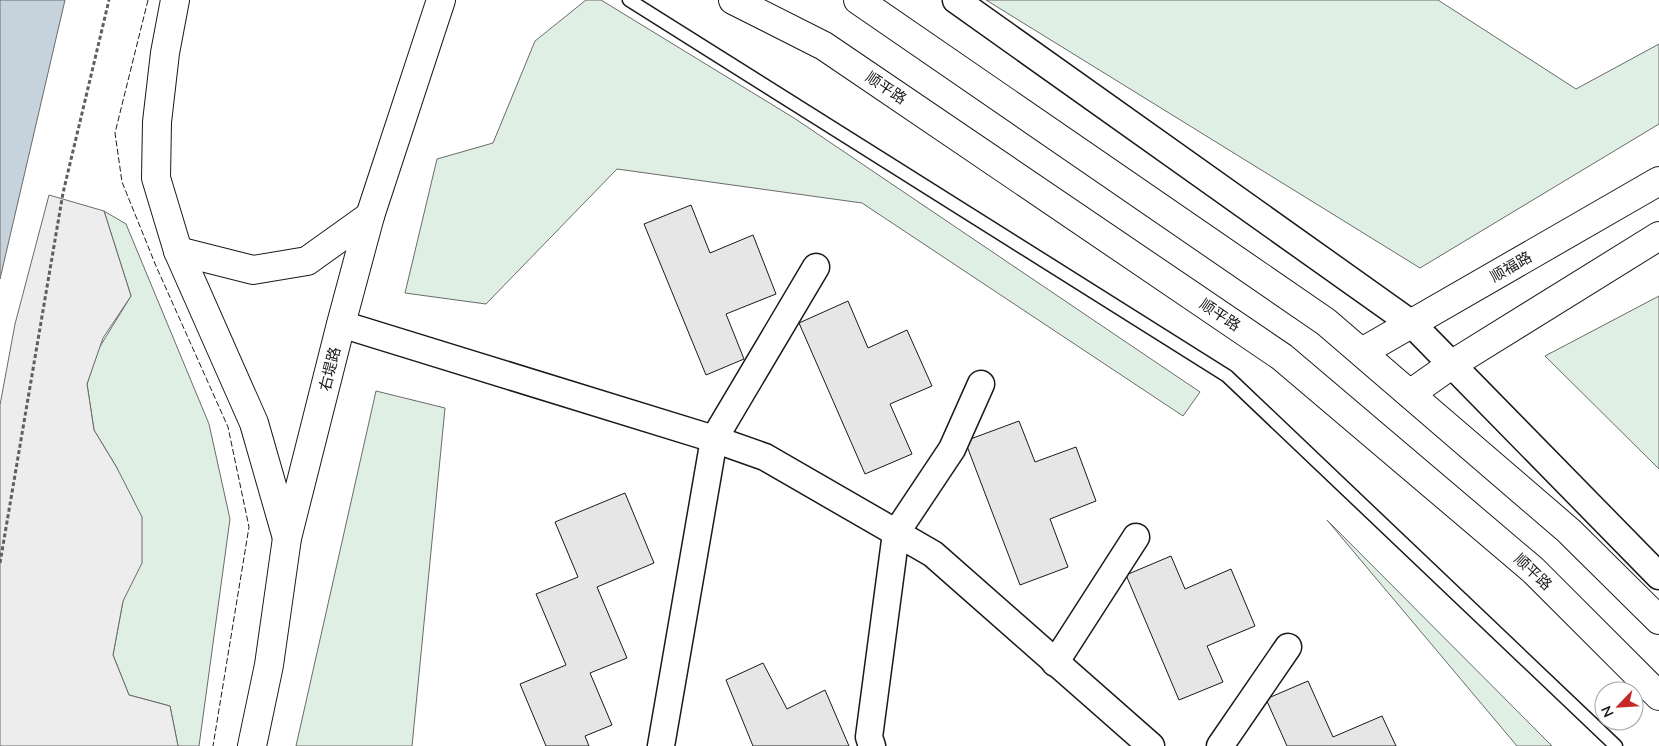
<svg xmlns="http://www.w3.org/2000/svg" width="1659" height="746" viewBox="0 0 1659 746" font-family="Mulish,'Noto Sans SC',sans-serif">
  <rect width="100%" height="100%" fill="#fff"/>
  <g fill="#e0efe3" stroke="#6a6a6a">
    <polygon points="586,0 601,0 794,118 1200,392 1183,416 862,203 617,169 486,304 405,293 437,159 493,143 535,41"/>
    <polygon points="986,0 1438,0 1576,89 1659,44 1659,124 1420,268"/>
    <polygon points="104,211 126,224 209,424 230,519 199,746 178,746 170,706 129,695 113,655 123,601 117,468 94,430 87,384 99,348 131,296"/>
    <polygon points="1659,296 1659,469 1545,356"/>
    <polygon points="376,391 445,408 412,746 296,746"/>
    <polygon points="1327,520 1552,746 1517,746"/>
  </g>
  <polygon fill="#ededed" stroke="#6a6a6a" points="49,195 104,211 131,296 103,338 87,384 94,430 117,468 142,517 142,563 123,601 113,655 129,695 170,706 178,746 0,746 0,405 15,324"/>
  <polygon fill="#c6d2dc" stroke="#6a6a6a" points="0,0 65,0 0,279"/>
  <g fill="#e6e6e6" stroke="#1a1a1a">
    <polygon points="691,205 710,253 753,235 776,294 726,314 744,359 706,375 644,224"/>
    <polygon points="848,301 868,348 907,330 932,386 890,404 912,454 865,474 799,323"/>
    <polygon points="1019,421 1035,462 1076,447 1096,501 1050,519 1068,567 1020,585 965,441"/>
    <polygon points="625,493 654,563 597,587 627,658 590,673 612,725 585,736 589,746 546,746 520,684 566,665 536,594 578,577 555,522"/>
    <polygon points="1171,556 1185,589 1231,569 1255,626 1207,646 1223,682 1179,700 1126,575"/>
    <polygon points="763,663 787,709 825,690 849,746 753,746 726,680"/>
    <polygon points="1308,681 1333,737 1382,716 1396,746 1287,746 1266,699"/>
  </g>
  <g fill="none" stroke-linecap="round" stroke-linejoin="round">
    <g stroke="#1a1a1a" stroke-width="15">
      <polyline id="service" points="629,0 1227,376 1616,746"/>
    </g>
    <g stroke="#1a1a1a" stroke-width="29">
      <g id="minor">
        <polyline points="956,0 1412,324 1659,576"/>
        <polyline points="341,324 714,439 765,457 933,554 1151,746"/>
        <polyline points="1055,663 1136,537"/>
        <polyline points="661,746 714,439 816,267"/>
        <polyline points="872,746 869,737 896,533 952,449 981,384"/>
        <polyline points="1220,746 1288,647"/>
      </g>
    </g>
    <g stroke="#1a1a1a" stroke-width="30">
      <g id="secondary">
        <polyline points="175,0 165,53 157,122 156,178 178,251 254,423 287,538"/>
        <polyline points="178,251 253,270 307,261 370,216"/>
        <polyline points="252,746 269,665 287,538 341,324 370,216 441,0"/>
      </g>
    </g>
    <g stroke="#1a1a1a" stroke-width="30">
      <g id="primary">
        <polyline points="733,0 824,46 1282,357 1533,570 1659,696"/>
        <polyline points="858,0 1326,322 1569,531 1659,620"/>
        <polyline points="1362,352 1659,181"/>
        <polyline points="1410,394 1451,365 1659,236"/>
      </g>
    </g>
    <polyline stroke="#5f5f5f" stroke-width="3" stroke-dasharray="4 2.5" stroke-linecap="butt" points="0,563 63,193 109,0"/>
    <use href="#service" stroke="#fff" stroke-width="12"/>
    <use href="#minor" stroke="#fff" stroke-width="26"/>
    <use href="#secondary" stroke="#fff" stroke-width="28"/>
    <use href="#primary" stroke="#fff" stroke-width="28"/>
    <polyline stroke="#1a1a1a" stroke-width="1" stroke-dasharray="6 2.5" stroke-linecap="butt" points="148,0 115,133 122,182 156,266 228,427 249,527 213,746"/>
  </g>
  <g text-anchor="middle" stroke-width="4" stroke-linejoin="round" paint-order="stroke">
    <g font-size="15" fill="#1a1a1a" stroke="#fff">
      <text transform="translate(886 88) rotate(34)" y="5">顺平路</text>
      <text transform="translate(1511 267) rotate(-30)" y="5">顺福路</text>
      <text transform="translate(1220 315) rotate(34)" y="5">顺平路</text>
      <text transform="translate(330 369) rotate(-76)" y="5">右堤路</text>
      <text transform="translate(1533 572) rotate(43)" y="5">顺平路</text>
    </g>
  </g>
  <g transform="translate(1619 706) rotate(245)"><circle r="24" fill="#ffffff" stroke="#a3a3a3"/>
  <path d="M0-4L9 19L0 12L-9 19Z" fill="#c62828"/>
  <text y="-8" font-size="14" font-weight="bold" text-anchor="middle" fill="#1a1a1a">N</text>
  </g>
</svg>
